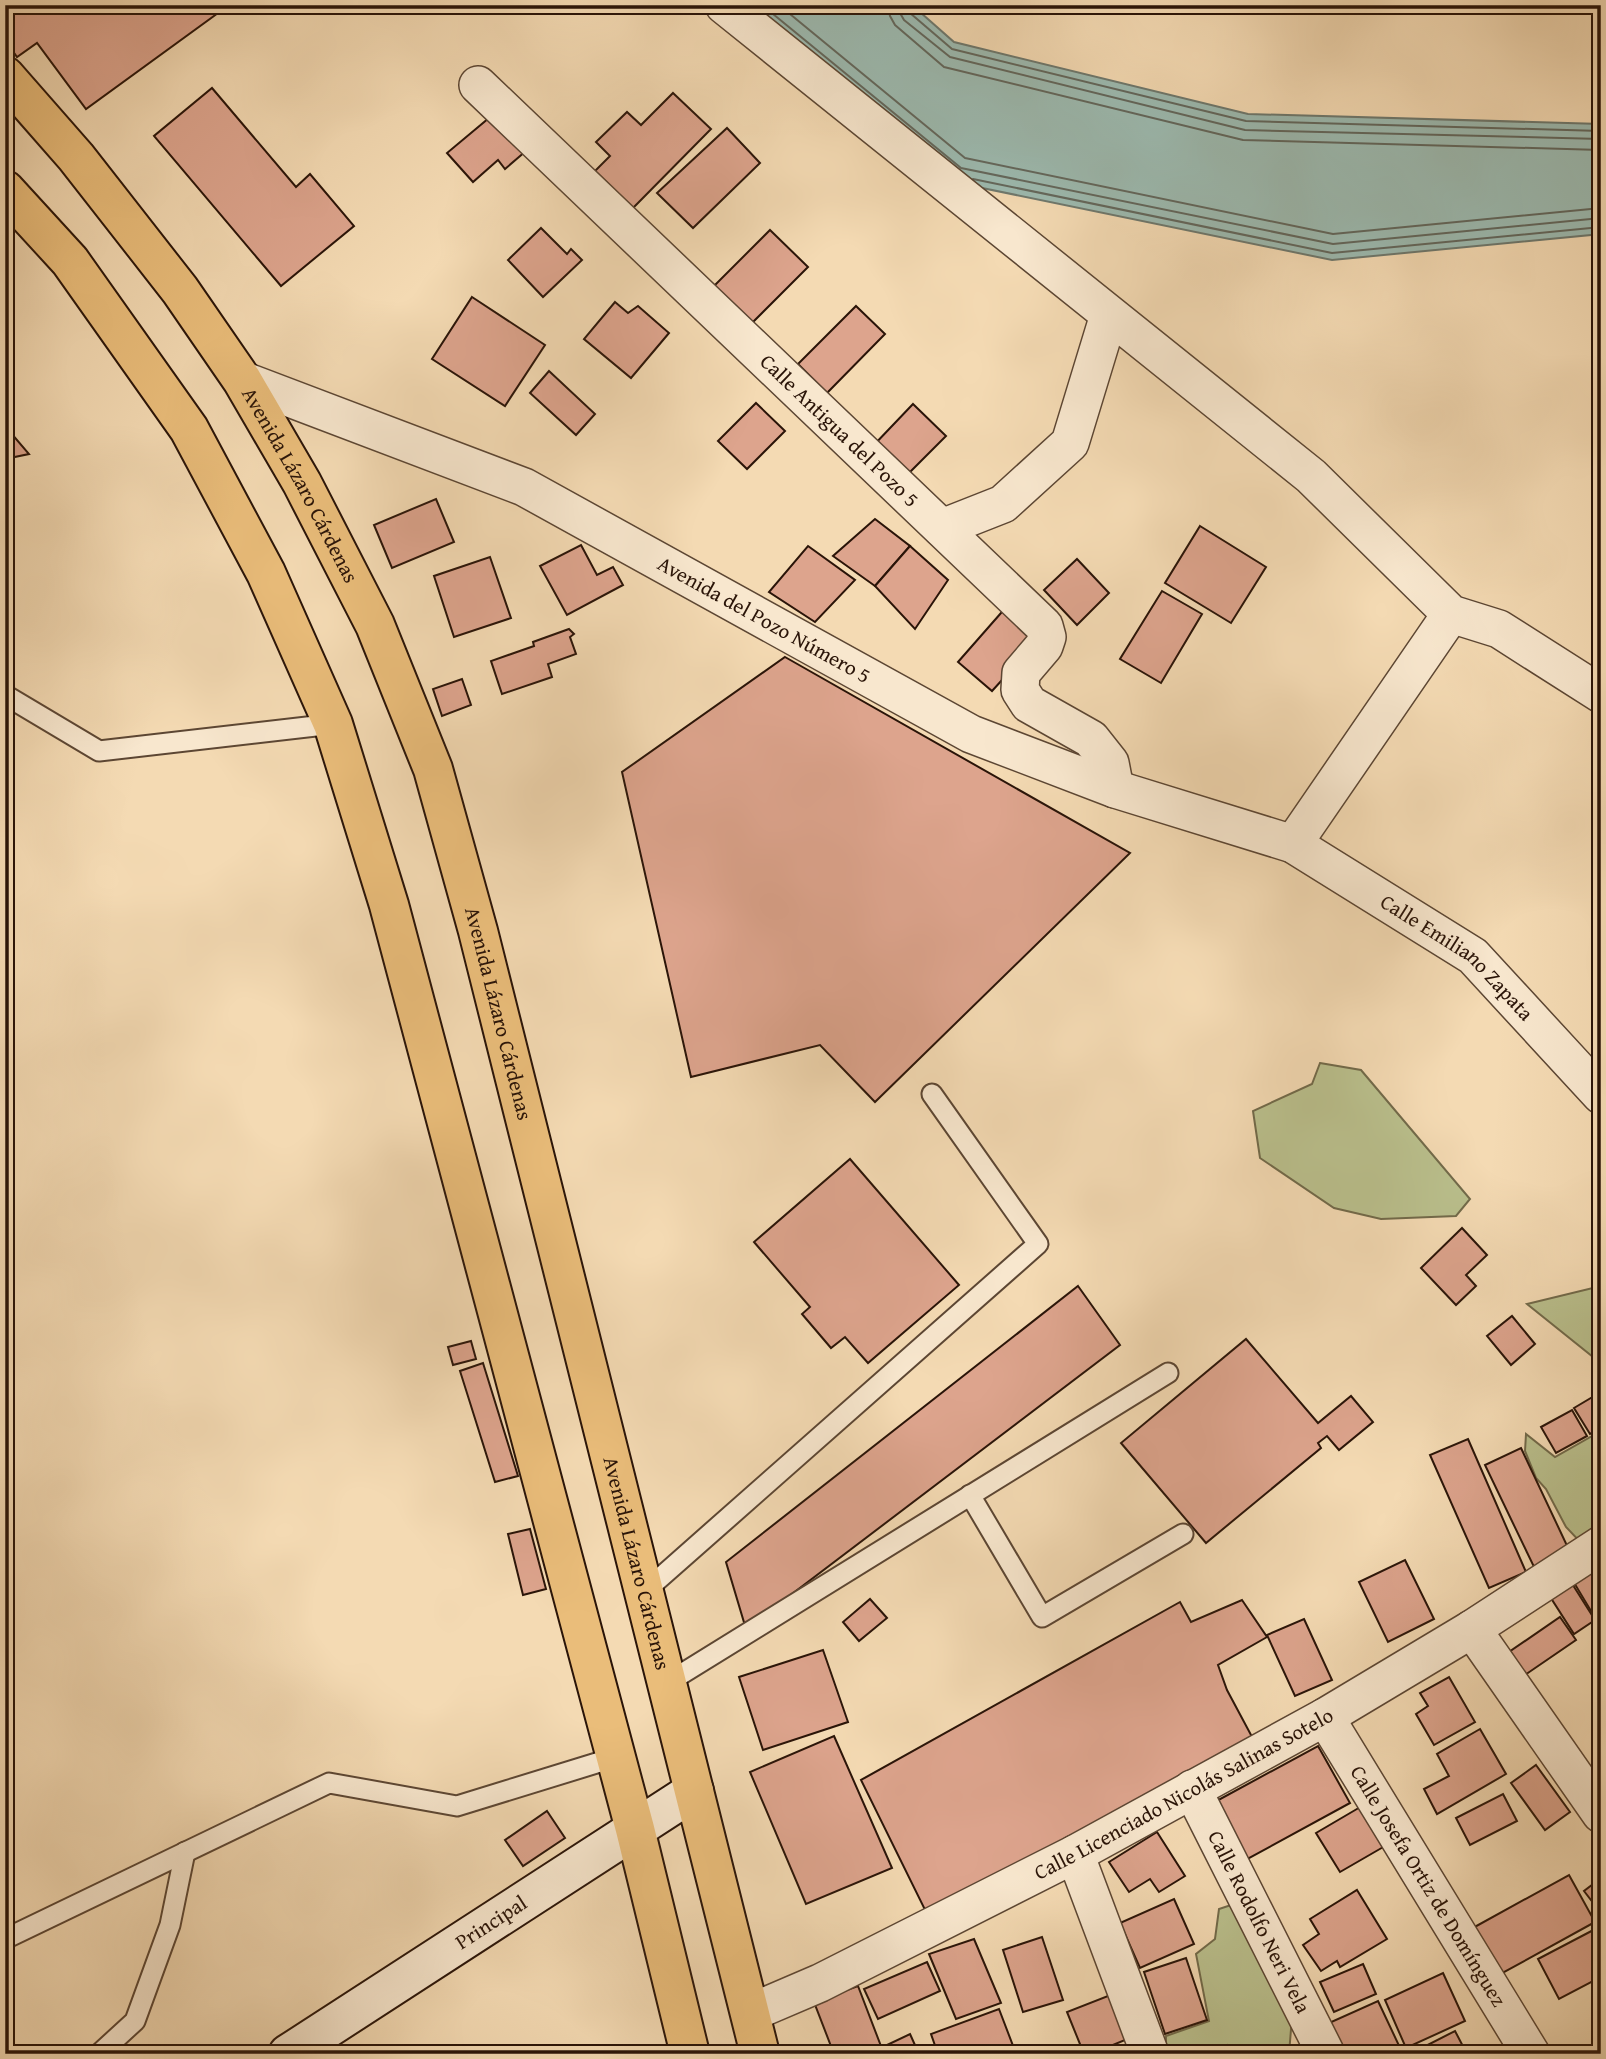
<svg xmlns="http://www.w3.org/2000/svg" width="1606" height="2059" viewBox="0 0 1606 2059" font-family="'Gentium Book Plus',serif">
  <rect width="100%" height="100%" fill="#f4dab3"/>
  <filter id="stains"><feTurbulence type="fractalNoise" baseFrequency=".00286" numOctaves="4"/><feColorMatrix values="0 0 0 0 .2 0 0 0 0 .09 0 0 0 0 .02 0 0 0 .5 -.17"/></filter>
  <radialGradient id="worn" r=".72"><stop offset=".6" stop-color="#630" stop-opacity="0"/><stop offset="1" stop-color="#630" stop-opacity=".3"/></radialGradient>
  <g fill="#bac08d" stroke="#726a4a" stroke-width="2">
    <polygon points="1320,1063 1361,1070 1470,1199 1456,1216 1381,1219 1334,1208 1260,1158 1253,1111 1312,1084"/>
    <polygon points="1601,1286 1601,1366 1593,1357 1527,1304"/>
    <polygon points="1601,1431 1601,1535 1584,1546 1566,1527 1546,1489 1536,1478 1525,1451 1526,1434 1555,1457"/>
    <polygon points="1240,1902 1292,2017 1289,2054 1230,2054 1227,2045 1205,2054 1166,2054 1166,2036 1209,2021 1196,1954 1215,1939 1219,1909"/>
  </g>
  <polygon fill="#9cbab0" stroke="#6e786d" stroke-width="2" points="741,5 912,5 954,42 1248,114 1601,124 1601,234 1332,260 953,182"/>
  <g fill="none" stroke-linecap="round" stroke-linejoin="round">
    <g stroke="#63675c" stroke-width="2">
      <polyline points="762,5 961,168 1333,244 1601,218"/>
      <polyline points="779,5 965,158 1333,234 1601,208"/>
      <polyline points="888,5 890,16 895,25 944,67 1243,140 1601,150"/>
      <polyline points="899,5 900,13 904,20 950,57 1245,130 1601,139"/>
      <polyline points="908,5 910,13 952,49 1246,121 1601,131"/>
      <polyline points="973,179 1332,253 1601,227"/>
    </g>
  </g>
  <g fill="#dda48d" stroke="#2a1408" stroke-width="2">
    <polygon points="5,5 229,5 86,109 37,43 17,57 5,40"/>
    <polygon points="212,88 296,187 310,174 354,226 281,286 154,136"/>
    <polygon points="673,93 711,129 633,208 595,171 610,156 596,142 627,112 641,125"/>
    <polygon points="501,108 533,145 505,169 498,160 473,182 447,153"/>
    <polygon points="727,128 760,163 693,228 657,193"/>
    <polygon points="541,228 567,254 571,249 582,260 543,297 508,260"/>
    <polygon points="770,230 808,267 750,325 712,288"/>
    <polygon points="472,297 545,345 505,406 432,359"/>
    <polygon points="615,302 628,313 638,306 669,333 631,378 584,339"/>
    <polygon points="856,306 885,334 827,393 798,364"/>
    <polygon points="549,371 595,414 576,435 530,393"/>
    <polygon points="756,403 785,431 747,469 718,441"/>
    <polygon points="913,404 946,436 903,479 871,448"/>
    <polygon points="5,426 29,454 5,459"/>
    <polygon points="436,499 454,542 392,568 374,525"/>
    <polygon points="875,519 910,546 875,586 833,556"/>
    <polygon points="1200,526 1266,567 1231,623 1165,583"/>
    <polygon points="581,545 597,575 613,567 623,585 567,615 540,566"/>
    <polygon points="808,546 855,580 815,622 769,592"/>
    <polygon points="910,546 948,580 915,629 875,586"/>
    <polygon points="490,557 511,618 454,637 434,576"/>
    <polygon points="1077,559 1109,593 1077,625 1044,590"/>
    <polygon points="1162,591 1202,614 1161,683 1120,659"/>
    <polygon points="1008,605 1042,636 992,691 958,662"/>
    <polygon points="569,629 574,634 570,637 576,654 548,664 552,677 502,694 491,661 534,646 533,642"/>
    <polygon points="785,657 1130,853 875,1102 820,1045 691,1077 622,772"/>
    <polygon points="462,679 471,705 442,716 433,689"/>
    <polygon points="850,1159 959,1285 868,1363 845,1337 831,1348 802,1314 810,1307 754,1242"/>
    <polygon points="1462,1228 1487,1255 1466,1275 1476,1286 1456,1305 1421,1268"/>
    <polygon points="1078,1286 1120,1345 746,1629 726,1562"/>
    <polygon points="1512,1316 1535,1344 1511,1365 1487,1336"/>
    <polygon points="1246,1339 1318,1423 1351,1396 1373,1422 1339,1450 1327,1436 1318,1443 1321,1448 1206,1543 1121,1443"/>
    <polygon points="471,1341 476,1359 453,1365 448,1347"/>
    <polygon points="483,1363 518,1476 495,1482 460,1371"/>
    <polygon points="1601,1392 1601,1428 1590,1434 1574,1408"/>
    <polygon points="1572,1410 1587,1436 1556,1453 1541,1427"/>
    <polygon points="1468,1439 1526,1572 1489,1588 1430,1455"/>
    <polygon points="1521,1448 1570,1552 1535,1569 1485,1465"/>
    <polygon points="530,1529 546,1589 523,1595 508,1534"/>
    <polygon points="1405,1560 1434,1619 1388,1642 1359,1582"/>
    <polygon points="1601,1566 1601,1608 1600,1606 1591,1611 1573,1581"/>
    <polygon points="1571,1582 1595,1620 1574,1634 1549,1595"/>
    <polygon points="870,1599 887,1618 859,1641 843,1622"/>
    <polygon points="1242,1600 1267,1637 1218,1665 1227,1690 1258,1748 930,1920 861,1780 1180,1602 1191,1622"/>
    <polygon points="1560,1617 1576,1640 1522,1677 1506,1654"/>
    <polygon points="1304,1619 1332,1680 1295,1696 1267,1635"/>
    <polygon points="823,1650 848,1722 763,1750 739,1677"/>
    <polygon points="1449,1677 1475,1722 1434,1745 1416,1714 1428,1706 1420,1693"/>
    <polygon points="1480,1729 1506,1774 1437,1814 1424,1789 1449,1776 1437,1754"/>
    <polygon points="834,1736 892,1868 806,1904 750,1772"/>
    <polygon points="1318,1746 1350,1803 1242,1862 1211,1804"/>
    <polygon points="1536,1765 1570,1812 1545,1830 1511,1783"/>
    <polygon points="1503,1794 1517,1821 1470,1845 1456,1818"/>
    <polygon points="1362,1806 1385,1846 1340,1872 1316,1833"/>
    <polygon points="547,1811 565,1838 523,1866 505,1840"/>
    <polygon points="1157,1832 1185,1876 1159,1892 1150,1879 1129,1892 1109,1862"/>
    <polygon points="1569,1875 1595,1922 1497,1976 1471,1929"/>
    <polygon points="1601,1878 1601,1913 1584,1891"/>
    <polygon points="1357,1890 1387,1939 1340,1967 1337,1961 1321,1971 1303,1945 1319,1934 1310,1919"/>
    <polygon points="1174,1899 1194,1944 1140,1968 1120,1923"/>
    <polygon points="1601,1926 1601,1977 1559,1999 1538,1959"/>
    <polygon points="1042,1937 1063,2000 1023,2012 1003,1950"/>
    <polygon points="974,1939 1001,2003 956,2019 929,1954"/>
    <polygon points="1186,1958 1207,2020 1165,2034 1144,1972"/>
    <polygon points="927,1962 940,1991 878,2019 864,1989"/>
    <polygon points="1363,1964 1376,1994 1334,2012 1320,1982"/>
    <polygon points="1443,1973 1465,2021 1406,2048 1385,2000"/>
    <polygon points="858,1986 884,2054 834,2054 814,2002"/>
    <polygon points="1113,1994 1130,2038 1091,2054 1084,2054 1067,2012"/>
    <polygon points="1378,2001 1402,2052 1398,2054 1343,2054 1329,2023"/>
    <polygon points="999,2009 1015,2051 1008,2054 938,2054 931,2034"/>
    <polygon points="1455,2031 1467,2054 1410,2054"/>
    <polygon points="910,2034 919,2054 892,2054 887,2045"/>
  </g>
  <g fill="none" stroke-linecap="round" stroke-linejoin="round">
    <g stroke="#5c4633" stroke-width="23">
      <g id="lane">
        <polyline points="5,695 99,751 333,724"/>
        <polyline points="970,1495 1042,1617 1183,1534"/>
        <polyline points="644,1592 1038,1244 932,1094"/>
        <polyline points="667,1683 1168,1373"/>
        <polyline points="5,1939 329,1783 457,1806 616,1757"/>
        <polyline points="99,2054 135,2021 170,1925 185,1852"/>
      </g>
    </g>
    <g stroke="#5c4633" stroke-width="40">
      <g id="street">
        <polyline points="724,5 1311,476 1451,614 1499,629 1601,694"/>
        <path id="s1" d="M478 85 1044 626 1047 637 1044 646 1021 673 1020 690 1029 704 1091 739 1110 763 1115 789"/>
        <path id="s2" d="M242 380 524 487 971 734 1115 789 1293 844 1473 956 1601 1095"/>
        <polyline points="942,528 1003,504 1070,443 1109,315"/>
        <polyline points="1293,844 1451,614"/>
        <polyline points="1472,1629 1601,1814"/>
        <path id="s3" d="M1325 1717 1531 2054"/>
        <path id="s4" d="M1192 1789 1326 2054"/>
        <polyline points="1075,1854 1150,2054"/>
        <path id="s5" d="M750 2013 820 1983 1075 1854 1325 1717 1472 1629 1601 1545"/>
      </g>
    </g>
    <g stroke="#2a1408" stroke-width="42">
      <g id="secondary">
        <path id="s6" d="M288 2054 694 1791"/>
      </g>
    </g>
    <g stroke="#2a1408" stroke-width="42">
      <g id="primary">
        <path id="s7" d="M5 76 76 157 180 290 242 380 302 483 375 625 433 769 478 931 760 2054"/>
        <polyline points="5,190 70,261 189,429 266,573 333,724 389,905 635,1829 690,2054"/>
      </g>
    </g>
    <use href="#lane" stroke="#f8e7ce" stroke-width="19"/>
    <use href="#street" stroke="#f8e7ce" stroke-width="37"/>
    <use href="#secondary" stroke="#f8e7ce" stroke-width="38"/>
    <use href="#primary" stroke="#eabd7a" stroke-width="38"/>
  </g>
  <g text-anchor="middle" stroke-width="5" stroke-linejoin="round" paint-order="stroke">
    <g font-size="21" fill="#2a1408" stroke="#f8e7ce">
      <text dy="7" stroke="none"><textPath href="#s1" startOffset="500">Calle Antigua del Pozo 5</textPath></text>
      <text dy="7" stroke="none"><textPath href="#s7" startOffset="506">Avenida Lázaro Cárdenas</textPath></text>
      <text dy="7" stroke="none"><textPath href="#s2" startOffset="576">Avenida del Pozo Número 5</textPath></text>
      <text dy="7" stroke="none"><textPath href="#s2" startOffset="1353">Calle Emiliano Zapata</textPath></text>
      <text dy="7" stroke="none"><textPath href="#s7" startOffset="1073">Avenida Lázaro Cárdenas</textPath></text>
      <text dy="7" stroke="none"><textPath href="#s7" startOffset="1640">Avenida Lázaro Cárdenas</textPath></text>
      <text dy="7" stroke="none"><textPath href="#s5" startOffset="486">Calle Licenciado Nicolás Salinas Sotelo</textPath></text>
      <text dy="7" stroke="none"><textPath href="#s3" startOffset="198">Calle Josefa Ortiz de Domínguez</textPath></text>
      <text dy="7" stroke="none"><textPath href="#s6" startOffset="242">Principal</textPath></text>
      <text dy="7" stroke="none"><textPath href="#s4" startOffset="149">Calle Rodolfo Neri Vela</textPath></text>
    </g>
  </g>
  <rect width="1606" height="2059" fill="none" stroke="#f4dab3" stroke-width="28"/>
  <rect x="7" y="7" width="1592" height="2045" fill="none" stroke="#2a1408" stroke-width="3.5"/>
  <rect x="14" y="14" width="1578" height="2031" fill="none" stroke="#2a1408" stroke-width="2"/>
  <rect width="100%" height="100%" filter="url(#stains)"/>
  <rect width="100%" height="100%" fill="url(#worn)"/>
</svg>
